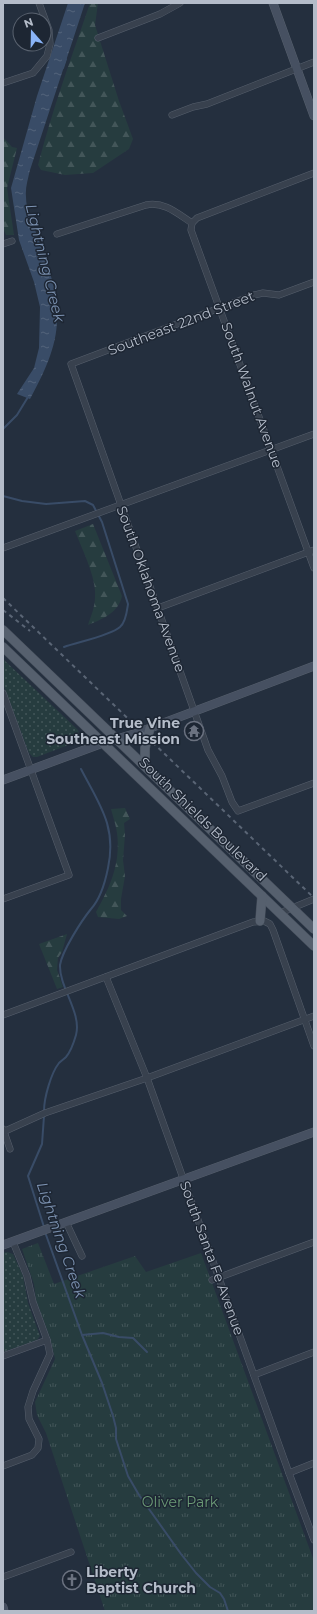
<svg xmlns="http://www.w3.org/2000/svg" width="317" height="1614" viewBox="0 0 317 1614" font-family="Montserrat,sans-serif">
  <defs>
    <pattern id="grass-dots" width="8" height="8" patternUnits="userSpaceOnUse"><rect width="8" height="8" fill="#263c3f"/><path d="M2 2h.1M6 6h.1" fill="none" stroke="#435659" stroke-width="1.8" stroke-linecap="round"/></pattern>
    <pattern id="forest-firs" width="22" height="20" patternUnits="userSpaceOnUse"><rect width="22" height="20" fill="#263c3f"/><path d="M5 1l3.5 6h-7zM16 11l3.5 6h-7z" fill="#435659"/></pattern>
    <pattern id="park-tufts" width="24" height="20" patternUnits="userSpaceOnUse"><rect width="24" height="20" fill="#263c3f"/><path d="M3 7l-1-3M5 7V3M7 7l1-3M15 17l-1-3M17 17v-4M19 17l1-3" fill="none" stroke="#435659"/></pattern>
    <pattern id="water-ripples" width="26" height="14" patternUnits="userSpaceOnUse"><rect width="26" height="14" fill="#394c67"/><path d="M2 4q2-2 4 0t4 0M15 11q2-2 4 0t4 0" fill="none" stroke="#53647b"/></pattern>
  </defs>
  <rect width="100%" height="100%" fill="#242f3e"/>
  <g fill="url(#grass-dots)">
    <polygon points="3,659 78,730 79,734 76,742 37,757 33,757 29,753 4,686"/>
    <polygon points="7,1252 13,1254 23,1276 28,1303 40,1336 37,1340 3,1352 3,1253"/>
  </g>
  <g fill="url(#forest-firs)">
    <path d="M90 3H98L95 25 119 101 133 139 129 149 93 173 65 175 41 170 38 165C52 110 72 56 90 3Z"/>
    <polygon points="3,137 12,147 17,148 7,188 14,235 6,235 3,228"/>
    <path d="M93 524 122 596C119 612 103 619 88 625 91 616 95 607 95 597 97 579 82 549 75 531Z"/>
    <path d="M125 808 130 819 124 823 125 835 123 860 125 876 121 899V910L127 916 119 919 98 917 96 912C110 887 121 863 117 833 116 825 113 817 111 809Z"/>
    <polygon points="67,934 62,952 58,958 57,970 63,987 57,989 39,944"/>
  </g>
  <polygon fill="url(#park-tufts)" points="38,1243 54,1284 135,1256 146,1272 201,1253 314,1561 314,1611 105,1611 46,1433 37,1415 35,1402 55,1359 50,1337 36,1300 34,1284 22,1249"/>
  <path fill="url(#water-ripples)" d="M68 3H85L30 170C28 179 25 188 26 197 26 208 31 220 35 230 45 258 58 288 57 319 57 347 43 375 30 399L17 394 34 368 39 348 40 307 34 282 19 240 11 188 37 96Z"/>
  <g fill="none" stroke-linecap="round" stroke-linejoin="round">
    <g stroke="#394c67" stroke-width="2">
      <polyline points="63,68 66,59"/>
      <polyline points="3,429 17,415 28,397"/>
      <path d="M3 496 22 501 46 504 85 501 93 505 102 522 128 604C127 611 126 622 120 627 110 636 77 642 64 647"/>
      <path d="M44 1111C44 1098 51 1073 59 1063 61 1061 64 1059 66 1057 71 1051 74 1042 76 1035 82 1013 59 987 60 965 62 951 82 920 91 909 101 898 105 883 108 868 117 826 99 804 81 769"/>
      <polyline points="44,1227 28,1176 42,1144 44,1116"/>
      <polyline points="45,1232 82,1335 102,1383 113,1416 116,1428 116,1439 128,1476 139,1495 181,1554 196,1573 210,1587 220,1593 224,1599 228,1611"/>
      <polyline points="82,1335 103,1333 119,1337 133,1338 147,1352"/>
    </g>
    <g stroke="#565f6c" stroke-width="7">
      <g id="street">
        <polyline points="98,38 160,14 180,3"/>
        <polyline points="3,83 33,73 47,56 50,44 49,30 39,3"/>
        <polyline points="172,115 193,107 207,104 314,62"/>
        <polyline points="314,173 197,218 192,223 191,230 314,568"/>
        <path d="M57 234 146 205C164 201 178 214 192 223"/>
        <polyline points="3,244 12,241"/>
        <polyline points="314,282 279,295 263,293 254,295 71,364 208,750 222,776 232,802 238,811 314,783"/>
        <polyline points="3,548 314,434"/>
        <polyline points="158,608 314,550"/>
        <polyline points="3,693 69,875 3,899"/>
        <polyline points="280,913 314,899"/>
        <polyline points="106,977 147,1078 289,1473 314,1540"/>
        <polyline points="3,1015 253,922 264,921 270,924 273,930 314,1046"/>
        <polyline points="3,1129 10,1149"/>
        <polyline points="3,1132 45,1113 147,1078 314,1016"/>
        <polyline points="66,1222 82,1256"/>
        <polyline points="212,1280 314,1242"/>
        <polyline points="3,1356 47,1340"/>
        <polyline points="254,1375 314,1352"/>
        <polyline points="3,1466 32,1455 38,1448 39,1439 29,1419 28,1407 33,1391 50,1354 47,1340 33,1302 27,1276 13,1242"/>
        <polyline points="289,1473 314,1463"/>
        <polyline points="3,1577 71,1552"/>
      </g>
    </g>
    <g stroke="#565f6c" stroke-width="9">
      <g id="secondary">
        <polyline points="273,3 314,116"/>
        <polyline points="3,780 103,743 137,733 314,666"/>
        <polyline points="3,1245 314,1132"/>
        <polyline points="3,1607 4,1611"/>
      </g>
    </g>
    <g stroke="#414a57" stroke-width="10">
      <g id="primary">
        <polyline points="3,630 314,929"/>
        <polyline points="3,647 314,946"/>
        <polyline points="145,766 145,748 150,728"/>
        <polyline points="260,921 262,896"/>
      </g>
    </g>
    <use href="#street" stroke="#38414e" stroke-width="6"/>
    <use href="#secondary" stroke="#465061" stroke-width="8"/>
    <use href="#primary" stroke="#56606e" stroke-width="9"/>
    <g stroke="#5a6575" stroke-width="2" stroke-dasharray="4 4" stroke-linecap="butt">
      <polyline points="3,598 314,898"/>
      <polyline points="3,610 30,631"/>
    </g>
  </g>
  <defs>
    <g id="temple-ring" transform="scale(1)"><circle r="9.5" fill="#1d2633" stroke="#6b7280" stroke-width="1.5"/><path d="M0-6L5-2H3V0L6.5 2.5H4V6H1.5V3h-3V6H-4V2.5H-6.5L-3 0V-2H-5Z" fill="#6b7280"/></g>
    <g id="church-ring" transform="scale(1)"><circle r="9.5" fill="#1d2633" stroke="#6b7280" stroke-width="1.5"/><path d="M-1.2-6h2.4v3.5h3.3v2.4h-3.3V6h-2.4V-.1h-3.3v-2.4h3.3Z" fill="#6b7280"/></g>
  </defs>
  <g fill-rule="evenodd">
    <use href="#temple-ring" x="194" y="731"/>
    <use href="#church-ring" x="72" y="1580"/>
  </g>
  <g text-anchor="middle" stroke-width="3" stroke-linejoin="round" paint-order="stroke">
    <g font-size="14" fill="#b4bcc9" stroke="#1d2633">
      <text transform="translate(181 323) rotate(-21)" y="5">Southeast 22nd Street</text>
      <text transform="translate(252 395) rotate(70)" y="5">South Walnut Avenue</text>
      <text transform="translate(151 589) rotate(70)" y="5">South Oklahoma Avenue</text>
      <text transform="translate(203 819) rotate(44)" y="5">South Shields Boulevard</text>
      <text transform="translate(212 1258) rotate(70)" y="5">South Santa Fe Avenue</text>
    </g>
    <g font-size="14" font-weight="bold" fill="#b4bcc9" stroke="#1d2633" text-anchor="end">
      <text x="180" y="728">True Vine<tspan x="180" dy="16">Southeast Mission</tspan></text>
      <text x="86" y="1577" text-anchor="start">Liberty<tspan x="86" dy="16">Baptist Church</tspan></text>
    </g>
    <g font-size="14" fill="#6b9a76" stroke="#1d2633">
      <text x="180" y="1507">Oliver Park</text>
    </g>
    <g font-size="15" font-style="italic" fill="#7c92b1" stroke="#1d2633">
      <text transform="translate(45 263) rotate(76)" y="5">Lightning Creek</text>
      <text transform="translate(61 1240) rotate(71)" y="5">Lightning Creek</text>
    </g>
  </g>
  <rect width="317" height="1614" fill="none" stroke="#b4bcc9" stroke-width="8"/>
  <g transform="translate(32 32) rotate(340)"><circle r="19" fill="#1d2633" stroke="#59626f"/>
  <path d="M0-3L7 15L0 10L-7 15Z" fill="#8ab4f8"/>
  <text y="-6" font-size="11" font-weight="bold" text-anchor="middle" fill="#b4bcc9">N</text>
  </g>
</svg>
